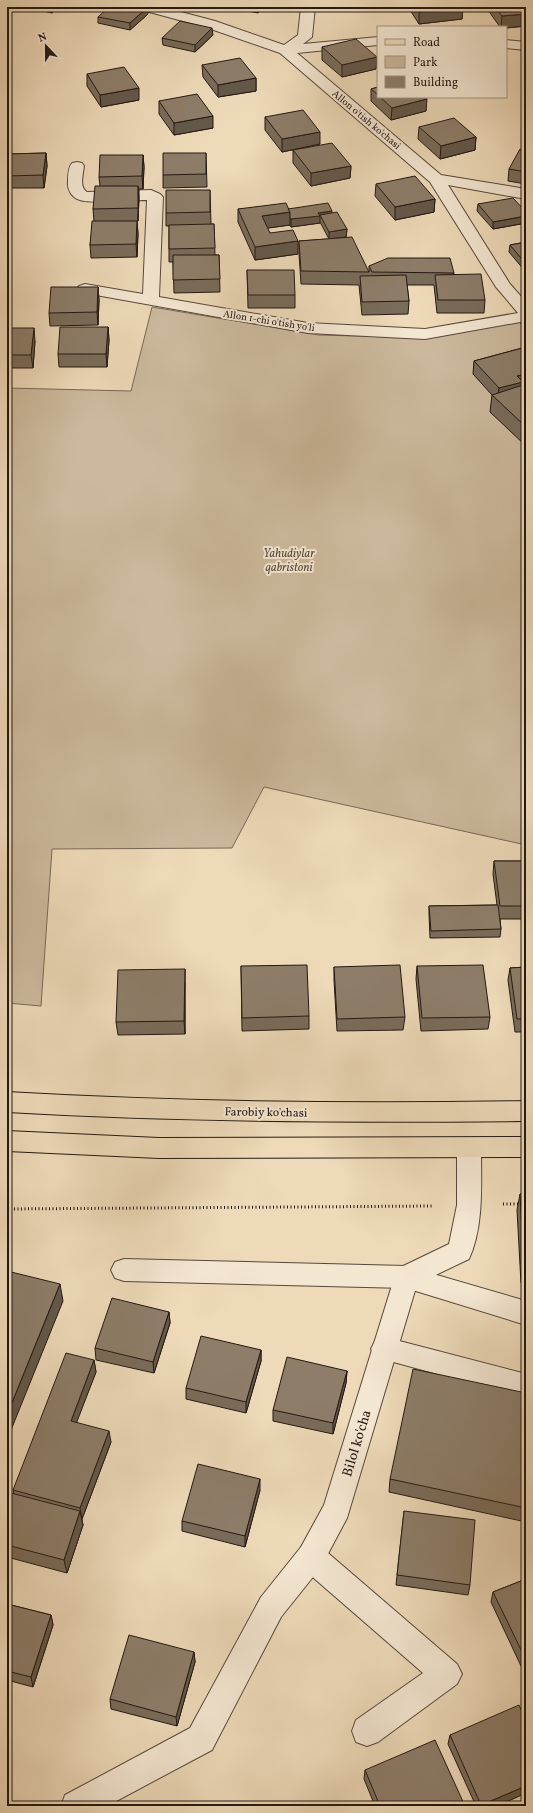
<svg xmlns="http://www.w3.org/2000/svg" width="533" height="1813" viewBox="0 0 533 1813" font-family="Vollkorn,serif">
  <rect width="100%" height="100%" fill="#eedab9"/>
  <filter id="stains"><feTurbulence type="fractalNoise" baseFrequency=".005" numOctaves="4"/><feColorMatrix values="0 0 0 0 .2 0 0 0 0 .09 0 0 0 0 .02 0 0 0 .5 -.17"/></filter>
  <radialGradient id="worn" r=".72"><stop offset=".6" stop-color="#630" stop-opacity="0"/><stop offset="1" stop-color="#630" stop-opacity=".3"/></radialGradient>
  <polygon fill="#ccb99d" stroke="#786858" points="152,307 319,335 429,338 519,322 526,329 526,845 264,787 232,848 52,849 41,1006 7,1003 7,388 131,391"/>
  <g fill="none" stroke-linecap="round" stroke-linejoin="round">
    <g stroke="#56483c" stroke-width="2">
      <g id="lane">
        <polygon points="124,1259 406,1266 526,1301 526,1325 406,1288 124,1281 115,1278 111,1270 115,1262"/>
        <polygon points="384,1337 526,1374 526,1398 375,1357 371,1349 375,1341"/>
        <polygon points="311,1543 321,1547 457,1664 462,1674 457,1684 378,1742 367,1746 356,1742 352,1731 356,1720 423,1673 301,1567 297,1557 301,1547"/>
      </g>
    </g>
    <g stroke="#56483c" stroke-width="2">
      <g id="street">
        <path d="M140 7H162L215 21 284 45 298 35 301 7H315L312 37 303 44 378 37V45L297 53 441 175 526 189V199L448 185 510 284 526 302V321L425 339 308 333 79 292 77 289 79 286 85 284 143 294 147 200C133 200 91 204 80 200 71 197 67 189 68 181 68 175 68 168 72 163L77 162 82 163 84 166C83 175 79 187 87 192L151 190 160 194 163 197 159 297 308 323 425 329 518 313 496 287 430 182 280 53 205 27 142 10Z"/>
        <polygon points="506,40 526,42 526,50 506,48"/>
        <path d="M469 1138 478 1141 481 1148C481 1183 484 1227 469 1259L417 1284 347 1518 321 1567 281 1617 212 1750 107 1806H61L65 1795 190 1728 261 1597 301 1547 324 1505 397 1269 449 1244 457 1205V1148L460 1141Z"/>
      </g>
    </g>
    <g stroke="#241813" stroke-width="2">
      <g id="primary">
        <path d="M7 1092C180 1102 353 1104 526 1101V1121C353 1123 180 1122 7 1112Z"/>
        <polygon points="7,1131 159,1138 526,1137 526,1157 159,1158 7,1151"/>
      </g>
    </g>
    <g stroke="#241813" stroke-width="3" stroke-dasharray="1 2.5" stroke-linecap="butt">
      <polyline points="503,1204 526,1204"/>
      <polyline points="7,1209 434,1206"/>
    </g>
    <use href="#lane" fill="#f4e7d2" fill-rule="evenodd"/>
    <use href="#street" fill="#f4e7d2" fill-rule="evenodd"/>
    <use href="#primary" fill="#eedab9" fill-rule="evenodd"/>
  </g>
  <g fill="#796c5a" stroke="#241813">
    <polygon points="27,7 59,7 52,13"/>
    <polygon points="228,7 264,7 258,13"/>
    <polygon points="408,7 463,7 462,19 419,24"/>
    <polygon points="488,7 526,7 526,26 506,28 506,27 500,27 488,10"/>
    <polygon points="148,14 130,30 98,23 98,17"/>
    <polygon points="213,35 195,52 163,45 162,38"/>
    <polygon points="322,47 377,57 376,69 342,77 322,60"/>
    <polygon points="202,65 256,78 256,91 218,97 203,77"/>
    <polygon points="87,74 139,100 101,107 87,86"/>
    <polygon points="378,87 378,97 425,97 426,111 391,120 371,101 371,89"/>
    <polygon points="159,101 213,128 174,135 159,114"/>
    <polygon points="265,117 320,144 282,152 265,130"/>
    <polygon points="419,127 476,137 475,150 440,159 418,139"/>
    <polygon points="293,150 351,166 350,178 311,186 293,163"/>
    <polygon points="526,150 526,184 508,181 509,169"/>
    <polygon points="46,153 47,166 44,188 7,188 7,154"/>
    <polygon points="206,153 207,187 163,188 163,175"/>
    <polygon points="143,155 144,167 143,189 139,189 139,198 138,221 137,221 138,234 137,257 91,258 90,245 94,221 93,209 100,186 99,177"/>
    <polygon points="376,184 435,199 434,212 395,220 375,196"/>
    <polygon points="210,190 211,224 214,224 215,255 219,255 220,292 174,293 173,262 169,262 169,226 166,226 166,213"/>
    <polygon points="478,204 526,212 526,223 493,229 477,211"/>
    <polygon points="238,209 288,209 332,213 347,229 346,237 331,239 369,272 369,266 454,273 454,275 485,300 484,313 437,313 434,285 407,285 409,301 408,314 362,315 359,285 301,284 299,254 299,241 329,239 320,222 320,223 291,227 290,225 267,228 270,233 298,254 255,260 238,222"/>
    <polygon points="526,242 526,271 525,271 509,252 510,245"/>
    <polygon points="247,270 295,295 295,308 248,308"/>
    <polygon points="98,287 99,300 98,325 50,326 49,313"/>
    <polygon points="108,327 109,340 107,367 59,367 58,354"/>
    <polygon points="7,328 35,341 33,368 7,368"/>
    <polygon points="526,347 526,446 490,412 492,395 473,374 474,361"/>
    <polygon points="494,861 526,861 526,919 500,919 501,929 500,937 430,938 429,914 429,906 497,905 493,874"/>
    <polygon points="241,966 309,1016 309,1029 242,1031"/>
    <polygon points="417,966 490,1017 488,1029 421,1031 416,979"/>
    <polygon points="334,967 405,1017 403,1030 337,1031 334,980"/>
    <polygon points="526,967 526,1032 515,1032 508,980 510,968"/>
    <polygon points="185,982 185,1034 118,1035 116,1022"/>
    <polygon points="520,1194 526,1194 526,1283 521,1283 517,1210"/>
    <polygon points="169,1312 170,1323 154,1373 96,1360 95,1348"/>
    <polygon points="261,1350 261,1361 246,1413 186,1399 186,1388"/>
    <polygon points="94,1360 96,1372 76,1422 111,1442 82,1519 83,1525 67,1573 7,1557 7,1492 14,1494 13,1490"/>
    <polygon points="347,1371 346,1383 333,1434 273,1421 273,1410"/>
    <polygon points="526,1393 526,1522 389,1492 390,1479"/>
    <polygon points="260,1490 245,1547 182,1531 182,1521"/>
    <polygon points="404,1511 470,1585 468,1595 396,1585"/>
    <polygon points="526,1579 526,1664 521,1666 491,1602 493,1592"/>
    <polygon points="7,1604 51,1615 53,1625 33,1687 7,1680"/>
    <polygon points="194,1652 195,1662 177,1726 111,1709 110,1699"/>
    <polygon points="526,1721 526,1793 497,1806 476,1806 448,1744 450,1735"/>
    <polygon points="365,1770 465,1806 375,1806 364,1779"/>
  </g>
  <g fill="#63584a" stroke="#241813">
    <polygon points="52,7 59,7 52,13"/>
    <polygon points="148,7 148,14 130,30 130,23"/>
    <polygon points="258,7 264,7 258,13"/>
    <polygon points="463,7 462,19 419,24 419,12"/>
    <polygon points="526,14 526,26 506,28 506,27 501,27 502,16"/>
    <polygon points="212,28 213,35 195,52 195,45"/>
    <polygon points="377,57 376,69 342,77 342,65"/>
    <polygon points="256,78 256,91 218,97 218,85"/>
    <polygon points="139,88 139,100 101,107 100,95"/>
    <polygon points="427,99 426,111 391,120 392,108"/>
    <polygon points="213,116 213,128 174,135 174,123"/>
    <polygon points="320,132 320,144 282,152 282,139"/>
    <polygon points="476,137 475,150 440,159 441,146"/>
    <polygon points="46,153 47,166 44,188 43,175"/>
    <polygon points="143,155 144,167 143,189 142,176"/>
    <polygon points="351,166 350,178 311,186 311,173"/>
    <polygon points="138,186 139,198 138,221"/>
    <polygon points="435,199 434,212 395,220 395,207"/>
    <polygon points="332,211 332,218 320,215 320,223 291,227 291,219 318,213"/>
    <polygon points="290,212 290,225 262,229 262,216"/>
    <polygon points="526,216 526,223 493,229 493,222"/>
    <polygon points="137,221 138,234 137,257 136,244"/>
    <polygon points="347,229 346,237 329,239 329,232"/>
    <polygon points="298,241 298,254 255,260 255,247"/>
    <polygon points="98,287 99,300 98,325 97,312"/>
    <polygon points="108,327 109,340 107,367 106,354"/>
    <polygon points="34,328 35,341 33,368 31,355"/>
    <polygon points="526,374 526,386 497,400 499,388 517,376"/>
    <polygon points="185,969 185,1034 184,1021"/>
    <polygon points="60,1284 63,1301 7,1440 7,1415"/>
    <polygon points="169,1312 170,1323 154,1373 153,1362"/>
    <polygon points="261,1350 261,1361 246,1413 246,1402"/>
    <polygon points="94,1360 96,1372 73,1432 71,1421"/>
    <polygon points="347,1371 346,1383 333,1434 333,1423"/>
    <polygon points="109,1431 111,1442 82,1519 80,1508"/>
    <polygon points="260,1479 260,1490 245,1547 245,1536"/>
    <polygon points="80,1511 83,1525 67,1573 64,1560"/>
    <polygon points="51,1615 53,1625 33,1687 31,1677"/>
    <polygon points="194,1652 195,1662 177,1726 176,1717"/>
    <polygon points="526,1655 526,1664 521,1666 524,1656"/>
    <polygon points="526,1786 526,1793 497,1806 481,1806 481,1805"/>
  </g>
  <g fill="#8d7d69" stroke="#241813">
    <polygon points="109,7 148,7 130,23 98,17"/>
    <polygon points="416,7 463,7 419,12"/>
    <polygon points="495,7 526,7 526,14 502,16"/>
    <polygon points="180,21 212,28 195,45 162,38"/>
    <polygon points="356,39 377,57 342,65 322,47"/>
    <polygon points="240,58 256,78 218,85 202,65"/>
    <polygon points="124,67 139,88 100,95 87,74"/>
    <polygon points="378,87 378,95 371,89"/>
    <polygon points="197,94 213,116 174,123 159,101"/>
    <polygon points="380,97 425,97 427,99 392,108"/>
    <polygon points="303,110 320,132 282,139 265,117"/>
    <polygon points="454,118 476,137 441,146 419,127"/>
    <polygon points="332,143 351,166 311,173 293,150"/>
    <polygon points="520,149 526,150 526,172 509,169"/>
    <polygon points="46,153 43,175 7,176 7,154"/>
    <polygon points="163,153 206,153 206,174 163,175"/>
    <polygon points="100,155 143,155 142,176 99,177"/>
    <polygon points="415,176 435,199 395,207 376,184"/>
    <polygon points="95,186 138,186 138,208 93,209"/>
    <polygon points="166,190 210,190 210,212 166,213"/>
    <polygon points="513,198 526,212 526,216 493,222 478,204"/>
    <polygon points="286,203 290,212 262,216 270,233 293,230 298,241 255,247 238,209"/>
    <polygon points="328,203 332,211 318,213 320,216 291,219 290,218 290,212 288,209"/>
    <polygon points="337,212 347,229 329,232 320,215"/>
    <polygon points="92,221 137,221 136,244 90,245"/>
    <polygon points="214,224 215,248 169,249 169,225"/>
    <polygon points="352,237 369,272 301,271 299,241"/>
    <polygon points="526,242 526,264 510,245"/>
    <polygon points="173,255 219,255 220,279 173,280"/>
    <polygon points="388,258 450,258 454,273 372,272 369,266"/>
    <polygon points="247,270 294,270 295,295 248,295"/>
    <polygon points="481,274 485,300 438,300 435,275"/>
    <polygon points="406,275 409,301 362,302 360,276"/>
    <polygon points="51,287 98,287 97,312 49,313"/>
    <polygon points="60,327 108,327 106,354 58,354"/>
    <polygon points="7,328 34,328 31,355 7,355"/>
    <polygon points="526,347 526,374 517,376 523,382 499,388 474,361"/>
    <polygon points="526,384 526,427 492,395"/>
    <polygon points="494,861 526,861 526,906 500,906"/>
    <polygon points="498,905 501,929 431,931 429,906"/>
    <polygon points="307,965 309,1016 242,1018 241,966"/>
    <polygon points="400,965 405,1017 337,1019 334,967"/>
    <polygon points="483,965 490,1017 422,1018 417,966"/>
    <polygon points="526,967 526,1019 517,1019 510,968"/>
    <polygon points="185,969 184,1021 116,1022 118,970"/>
    <polygon points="520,1194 526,1194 526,1268 524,1268"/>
    <polygon points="7,1271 60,1284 7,1415"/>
    <polygon points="112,1298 169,1312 153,1362 95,1348"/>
    <polygon points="201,1336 261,1350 246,1402 186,1388"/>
    <polygon points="66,1353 94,1360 71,1421 109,1431 80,1508 13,1490"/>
    <polygon points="287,1357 347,1371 333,1423 273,1410"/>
    <polygon points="413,1369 526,1393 526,1508 390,1479"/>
    <polygon points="198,1464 260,1479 245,1536 182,1521"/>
    <polygon points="7,1492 80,1511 64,1560 7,1545"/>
    <polygon points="404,1511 475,1520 470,1585 397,1575"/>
    <polygon points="526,1579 526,1655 524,1656 493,1592"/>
    <polygon points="7,1604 51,1615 31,1677 7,1671"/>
    <polygon points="129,1635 194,1652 176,1717 110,1699"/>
    <polygon points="519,1705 526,1721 526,1786 481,1805 450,1735"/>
    <polygon points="435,1740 465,1806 380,1806 365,1770"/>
  </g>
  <g text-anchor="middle" stroke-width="4" stroke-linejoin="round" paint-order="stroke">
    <g font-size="10" fill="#241813" stroke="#f4e7d2">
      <text transform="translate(367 119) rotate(40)" y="4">Allon o'tish ko'chasi</text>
      <text transform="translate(269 320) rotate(9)" y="4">Allon 1-chi o'tish yo'li</text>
    </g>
    <g font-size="12" font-style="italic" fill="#56483c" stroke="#f4e7d2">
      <text x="289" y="557">Yahudiylar<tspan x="289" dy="14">qabristoni</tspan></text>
    </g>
    <g font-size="12" fill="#241813" stroke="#f4e7d2">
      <text transform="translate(266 1112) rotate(1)" y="4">Farobiy ko'chasi</text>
    </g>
    <g font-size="14" fill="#241813" stroke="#f4e7d2">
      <text transform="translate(356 1443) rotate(-73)" y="5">Bilol ko'cha</text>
    </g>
  </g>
  <rect width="533" height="1813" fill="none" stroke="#eedab9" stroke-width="24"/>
  <rect x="8" y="8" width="517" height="1797" fill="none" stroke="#241813" stroke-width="2"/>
  <rect x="12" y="12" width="509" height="1789" fill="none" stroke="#241813"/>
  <rect x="377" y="26" width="130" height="72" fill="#f4e7d2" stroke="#a19486"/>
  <rect x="385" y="39" width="20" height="6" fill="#eedab9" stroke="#a19486"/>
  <text x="413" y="46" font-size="12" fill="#241813">Road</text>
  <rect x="385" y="56" width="20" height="12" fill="#ccb99d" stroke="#a19486"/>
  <text x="413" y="66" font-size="12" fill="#241813">Park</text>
  <rect x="385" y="76" width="20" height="12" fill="#8d7d69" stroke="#a19486"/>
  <text x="413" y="86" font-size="12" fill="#241813">Building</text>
  <g transform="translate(46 46) rotate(338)" stroke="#f4e7d2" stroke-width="3" paint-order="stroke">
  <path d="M0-3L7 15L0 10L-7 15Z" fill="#241813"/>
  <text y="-6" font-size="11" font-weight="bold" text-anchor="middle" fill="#241813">N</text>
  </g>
  <rect width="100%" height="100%" filter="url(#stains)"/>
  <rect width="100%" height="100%" fill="url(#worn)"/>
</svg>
